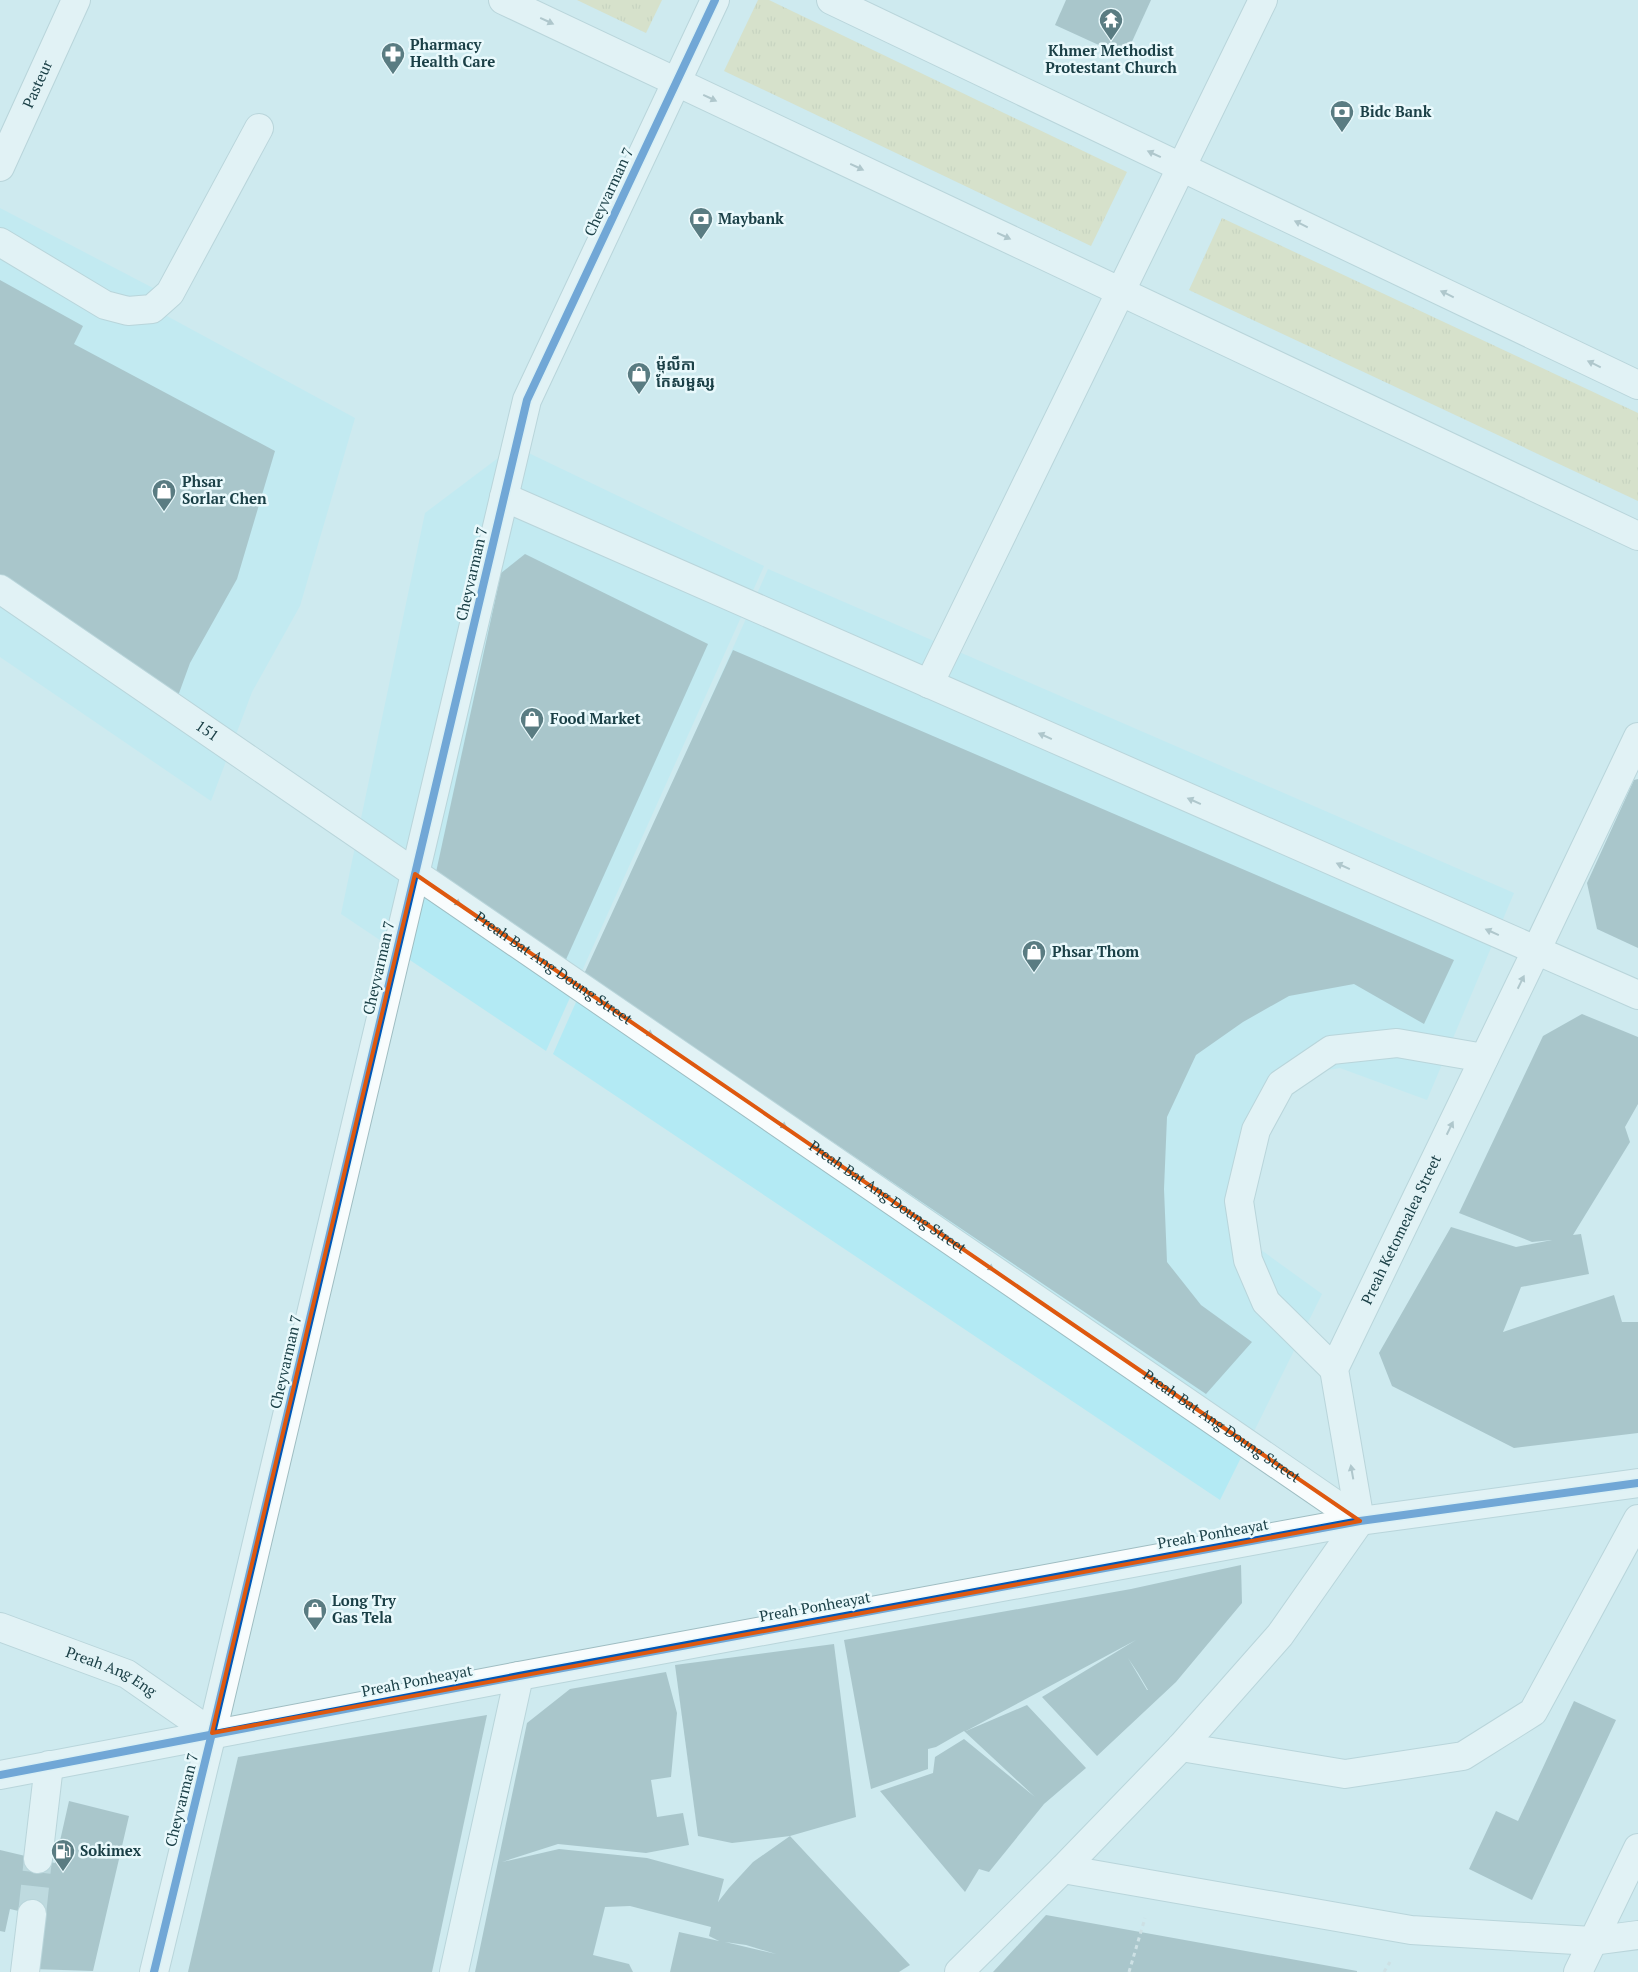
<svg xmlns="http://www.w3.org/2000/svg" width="1638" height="1972" viewBox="0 0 1638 1972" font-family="'PT Serif','Noto Sans Khmer',serif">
  <defs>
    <pattern id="grass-tufts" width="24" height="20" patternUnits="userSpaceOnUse" patternTransform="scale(1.25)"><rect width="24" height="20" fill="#dfd79f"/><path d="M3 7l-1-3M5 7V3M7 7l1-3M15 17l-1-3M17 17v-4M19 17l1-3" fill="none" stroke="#bfba8a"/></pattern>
  </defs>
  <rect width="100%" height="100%" fill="#ceeaef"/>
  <g fill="#b3eaf4">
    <polygon points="0,208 174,299 165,315 355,418 300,606 252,692 211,801 0,657"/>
    <polygon points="514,446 764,566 546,1051 341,914 425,513"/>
    <polygon points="768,569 1514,893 1427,1100 1340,1068 1316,1072 1285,1090 1245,1137 1257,1247 1322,1294 1220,1500 553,1054"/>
  </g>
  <g fill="url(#grass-tufts)">
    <polygon points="577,0 662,0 646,33"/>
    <polygon points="758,0 769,0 1127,172 1091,246 724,71"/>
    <polygon points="1222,218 1638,413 1638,501 1189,290"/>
  </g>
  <g fill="#7c9ca1" fill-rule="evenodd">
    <polygon points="1066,0 1151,0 1125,57 1055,25"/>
    <polygon points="0,280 83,326 74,344 275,451 237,579 190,663 178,696 0,574"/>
    <polygon points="525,554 708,644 564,964 433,886 501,573"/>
    <polygon points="733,650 1454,960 1424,1024 1354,984 1289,996 1243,1022 1196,1055 1167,1117 1164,1189 1167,1262 1201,1305 1252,1342 1206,1394 584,974"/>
    <polygon points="1638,779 1638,948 1597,929 1587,883 1634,780"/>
    <polygon points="1582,1014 1638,1037 1638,1104 1625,1127 1630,1142 1573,1235 1581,1234 1589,1274 1521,1287 1503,1332 1614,1295 1622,1322 1638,1322 1638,1433 1514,1448 1392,1386 1379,1353 1451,1227 1516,1247 1552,1240 1532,1242 1459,1213 1543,1036"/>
    <path d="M1241 1565 1242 1603 1176 1682 1097 1756 1042 1697 1136 1640 966 1731 1027 1705 1086 1768 1044 1804 989 1872 979 1869 965 1892 880 1791 933 1773 935 1757 964 1739 1035 1797 964 1731 936 1747 928 1749V1769L871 1789 844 1640 1131 1589ZM1128 1658 1138 1673 1148 1690H1147Z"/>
    <polygon points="834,1644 856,1817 790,1836 732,1843 698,1836 675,1665"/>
    <path d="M666 1672 677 1713 671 1777 651 1780 657 1817 683 1813 689 1845 646 1853 558 1844 502 1862 559 1849 647 1858 724 1879 718 1902 729 1888 753 1862 790 1836 910 1965 899 1972H670L679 1932 719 1941 709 1936 711 1927 630 1906 605 1907 593 1955 629 1964 633 1972H475L527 1723 570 1689ZM725 1942 746 1945 776 1954Z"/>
    <polygon points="1574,1701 1616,1720 1532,1900 1469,1869 1496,1811 1518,1821"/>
    <polygon points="487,1715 432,1972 188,1972 238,1757"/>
    <polygon points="69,1801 129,1816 93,1971 32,1969 44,1917 10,1909 5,1932 0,1931 0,1850 55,1863"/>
    <polygon points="1046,1915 1357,1971 1357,1972 993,1972"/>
  </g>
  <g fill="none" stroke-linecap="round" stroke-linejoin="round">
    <polyline stroke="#aac8cd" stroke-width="28" stroke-dasharray="28 14" stroke-linecap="butt" points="32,1914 38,1859"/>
    <g stroke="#9fbdc2" stroke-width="30">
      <g id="minor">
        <polyline points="503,0 1638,536"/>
        <polyline points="831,0 1638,385"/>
        <path id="s1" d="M0 167 76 0"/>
        <polyline points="0,242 105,305 128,311 152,309 170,293 259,128"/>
        <polyline points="504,497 1638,995"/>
        <path id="s2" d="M0 589 1360 1521"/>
        <polyline points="929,684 1263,0"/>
        <polyline points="1334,1369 1266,1302 1248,1260 1239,1201 1256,1130 1281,1084 1331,1050 1397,1043 1484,1058"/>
        <path id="s3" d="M1360 1521 1334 1369 1536 951 1638 737"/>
        <path id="s4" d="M0 1627 127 1674 212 1733"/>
        <polyline points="1181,1747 1345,1774 1463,1756 1533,1712 1638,1519"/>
        <polyline points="0,1775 519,1676 1360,1521 1638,1483"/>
        <polyline points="38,1859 49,1765"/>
        <polyline points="1063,1869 1411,1930 1592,1941 1638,1935"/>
        <polyline points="25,1972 32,1914"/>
        <polyline points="154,1972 212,1733 527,400 715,0"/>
        <polyline points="454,1972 519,1676"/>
        <polyline points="959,1972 1063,1869 1181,1747 1280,1635 1360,1521"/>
        <polyline points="1578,1972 1638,1848"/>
      </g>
    </g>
    <g stroke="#ccd6d7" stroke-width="3" stroke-dasharray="4 4" stroke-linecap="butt">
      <polyline points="1129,1972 1145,1918"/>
      <polyline points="1384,1972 1390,1962"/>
    </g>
    <use href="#minor" stroke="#f8fcfd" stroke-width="28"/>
    <g stroke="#e9f9fc" stroke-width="11">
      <g id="cycleway">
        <polyline points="0,1775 519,1676 1360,1521 1638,1483"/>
        <polyline points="154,1972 212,1733 527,400 715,0"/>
      </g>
    </g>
    <use href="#cycleway" stroke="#0057b8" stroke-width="8"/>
  </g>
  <defs><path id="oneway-solid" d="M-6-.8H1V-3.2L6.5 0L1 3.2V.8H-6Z" transform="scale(1.25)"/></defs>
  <g fill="#8a9ea2">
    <use href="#oneway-solid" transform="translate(547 21) rotate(25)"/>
    <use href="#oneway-solid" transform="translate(710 98) rotate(25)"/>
    <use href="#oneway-solid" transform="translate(1154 154) rotate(-155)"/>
    <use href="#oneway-solid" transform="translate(857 167) rotate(25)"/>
    <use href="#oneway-solid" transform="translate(1301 224) rotate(-154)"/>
    <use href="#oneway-solid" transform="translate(1004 236) rotate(25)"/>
    <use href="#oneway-solid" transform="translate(1447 294) rotate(-154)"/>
    <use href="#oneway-solid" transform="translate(1594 364) rotate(-154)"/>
    <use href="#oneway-solid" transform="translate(1045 736) rotate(-156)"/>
    <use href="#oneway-solid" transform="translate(1194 801) rotate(-156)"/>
    <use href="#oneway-solid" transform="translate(1343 866) rotate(-156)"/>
    <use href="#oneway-solid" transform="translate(455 901) rotate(34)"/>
    <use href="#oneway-solid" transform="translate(1492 932) rotate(-156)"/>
    <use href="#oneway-solid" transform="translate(1521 982) rotate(-64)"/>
    <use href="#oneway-solid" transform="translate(647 1032) rotate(34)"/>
    <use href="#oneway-solid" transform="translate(781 1124) rotate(34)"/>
    <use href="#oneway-solid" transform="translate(1450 1128) rotate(-64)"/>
    <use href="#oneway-solid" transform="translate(988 1266) rotate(34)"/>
    <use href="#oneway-solid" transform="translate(1352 1472) rotate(-100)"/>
  </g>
  <path d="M0 0H1638V1972H0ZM415 874 1360 1521 212 1733Z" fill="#ceeaef" fill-opacity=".55" fill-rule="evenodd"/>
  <path fill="none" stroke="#de580f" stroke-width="4" stroke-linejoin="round" d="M415 874 1360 1521 212 1733Z"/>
  <defs>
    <g id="temple-pin" transform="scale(1.25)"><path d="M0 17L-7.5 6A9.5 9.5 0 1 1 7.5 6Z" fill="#5a7c82" stroke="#e9f9fc"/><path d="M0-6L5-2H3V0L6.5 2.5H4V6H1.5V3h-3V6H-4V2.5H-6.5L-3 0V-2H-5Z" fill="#fff"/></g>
    <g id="pharmacy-pin" transform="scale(1.25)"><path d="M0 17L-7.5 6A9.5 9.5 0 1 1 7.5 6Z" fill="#5a7c82" stroke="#e9f9fc"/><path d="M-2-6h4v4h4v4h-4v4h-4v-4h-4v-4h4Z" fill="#fff"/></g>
    <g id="bank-pin" transform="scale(1.25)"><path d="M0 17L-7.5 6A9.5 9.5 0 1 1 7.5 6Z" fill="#5a7c82" stroke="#e9f9fc"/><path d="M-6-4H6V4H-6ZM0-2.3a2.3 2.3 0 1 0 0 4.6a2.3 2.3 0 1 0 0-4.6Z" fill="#fff"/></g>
    <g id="shop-pin" transform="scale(1.25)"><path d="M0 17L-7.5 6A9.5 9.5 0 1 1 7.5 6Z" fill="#5a7c82" stroke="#e9f9fc"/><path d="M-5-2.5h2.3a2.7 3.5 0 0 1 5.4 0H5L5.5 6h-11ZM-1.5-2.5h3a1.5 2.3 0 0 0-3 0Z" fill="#fff"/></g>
    <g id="fuel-pin" transform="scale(1.25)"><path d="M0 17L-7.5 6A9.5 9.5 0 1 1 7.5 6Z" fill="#5a7c82" stroke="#e9f9fc"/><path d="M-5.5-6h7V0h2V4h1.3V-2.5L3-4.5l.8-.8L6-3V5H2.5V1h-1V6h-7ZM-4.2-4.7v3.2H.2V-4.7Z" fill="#fff"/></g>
  </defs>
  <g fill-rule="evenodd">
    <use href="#temple-pin" x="1111" y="20"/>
    <use href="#pharmacy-pin" x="393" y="54"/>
    <use href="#bank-pin" x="1342" y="112"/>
    <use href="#bank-pin" x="701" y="219"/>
    <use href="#shop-pin" x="639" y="374"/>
    <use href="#shop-pin" x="164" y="491"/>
    <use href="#shop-pin" x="532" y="719"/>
    <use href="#shop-pin" x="1034" y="952"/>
    <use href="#shop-pin" x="315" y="1610"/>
    <use href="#fuel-pin" x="63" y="1851"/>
  </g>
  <g text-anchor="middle" stroke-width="5" stroke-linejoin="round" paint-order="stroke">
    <g font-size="15" font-weight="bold" fill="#1b4047" stroke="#e9f9fc" text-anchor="start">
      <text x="410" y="50">Pharmacy<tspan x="410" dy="17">Health Care</tspan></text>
      <text x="1111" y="56" text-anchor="middle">Khmer Methodist<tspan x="1111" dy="17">Protestant Church</tspan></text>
      <text x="1360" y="117">Bidc Bank</text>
      <text x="718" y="224">Maybank</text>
      <text x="656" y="370">ម៉ូលីកា<tspan x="656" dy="17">កែសម្ផស្ស</tspan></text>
      <text x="182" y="487">Phsar<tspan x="182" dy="17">Sorlar Chen</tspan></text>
      <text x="550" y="724">Food Market</text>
      <text x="1052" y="957">Phsar Thom</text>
      <text x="332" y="1606">Long Try<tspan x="332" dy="17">Gas Tela</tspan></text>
      <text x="80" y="1856">Sokimex</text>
    </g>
    <g font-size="15" fill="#1b4047" stroke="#e9f9fc">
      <text dy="5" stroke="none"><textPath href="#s1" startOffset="91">Pasteur</textPath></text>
      <text transform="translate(609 192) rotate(-65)" y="5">Cheyvarman 7</text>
      <text transform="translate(472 574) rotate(-77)" y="5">Cheyvarman 7</text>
      <text dy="5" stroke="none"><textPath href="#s2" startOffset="251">151</textPath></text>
      <text transform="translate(379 968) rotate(-77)" y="5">Cheyvarman 7</text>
      <text dy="5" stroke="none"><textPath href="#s2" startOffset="671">Preah Bat Ang Doung Street</textPath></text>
      <text dy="5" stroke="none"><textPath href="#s2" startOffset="1076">Preah Bat Ang Doung Street</textPath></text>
      <text dy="5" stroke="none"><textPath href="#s3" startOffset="309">Preah Ketomealea Street</textPath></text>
      <text transform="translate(286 1362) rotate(-77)" y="5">Cheyvarman 7</text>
      <text dy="5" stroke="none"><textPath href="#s2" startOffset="1481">Preah Bat Ang Doung Street</textPath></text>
      <text transform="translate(1213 1534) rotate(-10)" y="5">Preah Ponheayat</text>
      <text transform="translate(815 1607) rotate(-10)" y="5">Preah Ponheayat</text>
      <text dy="5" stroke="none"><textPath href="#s4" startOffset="120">Preah Ang Eng</textPath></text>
      <text transform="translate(417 1681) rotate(-11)" y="5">Preah Ponheayat</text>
      <text transform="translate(182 1800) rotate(-76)" y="5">Cheyvarman 7</text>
    </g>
  </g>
</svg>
